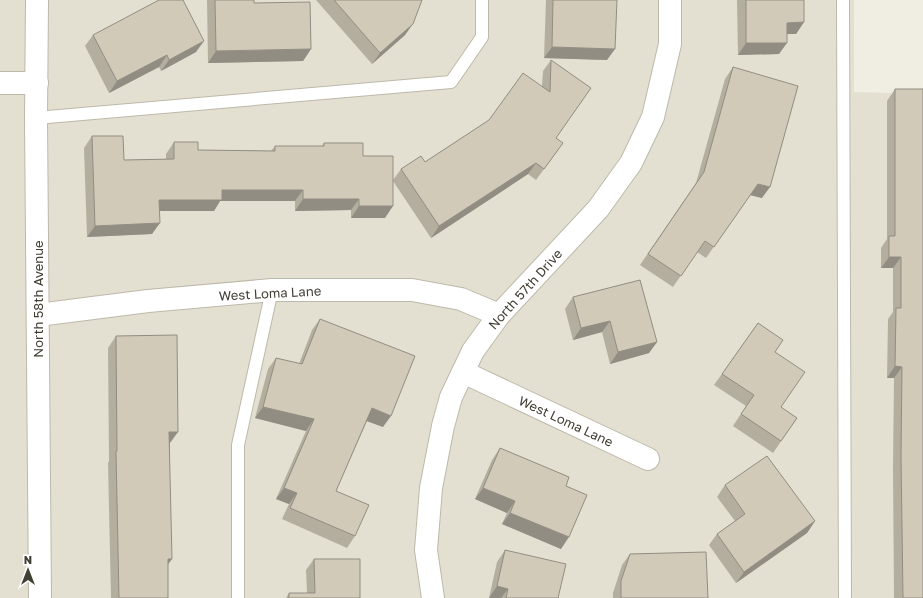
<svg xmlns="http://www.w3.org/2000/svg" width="923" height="598" viewBox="0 0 923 598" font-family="'Golos Text',sans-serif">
  <rect width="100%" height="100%" fill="#f0eee3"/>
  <polygon fill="#e4e0d1" points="0,0 854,0 854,92 923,94 923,598 0,598"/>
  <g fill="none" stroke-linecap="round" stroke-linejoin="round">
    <g stroke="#bdb9aa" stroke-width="14">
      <g id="service">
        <polyline points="843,0 845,598"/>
        <polyline points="36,118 451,82 482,37 482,0"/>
        <polyline points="238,598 238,445 272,290"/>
      </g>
    </g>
    <g stroke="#bdb9aa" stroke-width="24">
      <g id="minor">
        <polyline points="37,0 36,118 40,598"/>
        <polyline points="0,83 37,83"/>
        <polyline points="38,315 148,301 272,290 412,290 461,299 499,315"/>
        <polyline points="463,372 648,459"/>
        <polyline points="433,598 426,550 431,488 443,426 451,397 473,351 499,315 598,209 631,163 653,117 670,44 670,0"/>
      </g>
    </g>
    <use href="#service" stroke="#fff" stroke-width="12"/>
    <use href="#minor" stroke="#fff" stroke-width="22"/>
  </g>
  <g fill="#b4ae9f">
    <polygon points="207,0 254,0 254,3 311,49 303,61 208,63"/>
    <polygon points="316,0 422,0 405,35 372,64"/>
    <polygon points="546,0 617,0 607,60 544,58"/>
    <polygon points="737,0 804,0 804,22 796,34 787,34 779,54 738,55"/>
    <polygon points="93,35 196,52 161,71 159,67 109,93 85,46"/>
    <polygon points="551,60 556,138 563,143 536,180 528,174 431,238 393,181 385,218 351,218 351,210 295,211 295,201 220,201 214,211 160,211 152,234 87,237 84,148 92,136 124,160 166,159 166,154 174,142 198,150 271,151 275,146 322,146 324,143 363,156 393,180 401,169 425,162 542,86 543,71"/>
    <polygon points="733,67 762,198 750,195 706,258 697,252 673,287 640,265 696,183 725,79"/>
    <polygon points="895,89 923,598 894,598 893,467 894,378 887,378 888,319 893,312 893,268 881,268 881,248 887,239 887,101"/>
    <polygon points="573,297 657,342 649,353 610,364 602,332 573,340 565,309"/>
    <polygon points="320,319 383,427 367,421 336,491 355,536 347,548 282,519 289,504 276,499 306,431 255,418 268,369 276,358 299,364 312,330"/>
    <polygon points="758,323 775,352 781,407 797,418 773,453 733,426 746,406 714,385"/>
    <polygon points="116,336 170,443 168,565 168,598 111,598 108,463 109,461 108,348"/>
    <polygon points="500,448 566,486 561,549 502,524 507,513 475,499 492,460"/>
    <polygon points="725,485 815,521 807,533 736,583 709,545 717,534 735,521 717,497"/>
    <polygon points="505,550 558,598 489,598 497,562"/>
    <polygon points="630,554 708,598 613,598 613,593 622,565"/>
    <polygon points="314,559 360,598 286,598 289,593 307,593 306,570"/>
  </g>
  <g fill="#928d82">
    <polygon points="804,22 796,34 779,34 787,23"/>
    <polygon points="413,24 405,35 372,64 380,53"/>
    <polygon points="204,41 196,52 161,71 169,60"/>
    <polygon points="746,43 787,43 779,54 738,55"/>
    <polygon points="552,47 615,49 607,60 544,58"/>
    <polygon points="311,49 303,61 208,63 216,51"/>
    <polygon points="167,55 159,67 109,93 117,81"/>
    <polygon points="536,163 528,174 431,238 439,226"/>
    <polygon points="758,184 770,187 762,198 750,195"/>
    <polygon points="222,190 303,190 295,201 220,201 214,211 151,211 159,200"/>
    <polygon points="303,199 359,199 351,210 295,211"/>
    <polygon points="359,206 393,206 385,218 351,218"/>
    <polygon points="160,223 152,234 87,237 95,226"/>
    <polygon points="889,257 901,257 893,268 881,268"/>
    <polygon points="610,321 602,332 573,340 581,328"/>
    <polygon points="657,342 649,353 610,364 618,352"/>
    <polygon points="895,366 902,367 894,378 887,378"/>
    <polygon points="263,407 314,419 306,431 255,418"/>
    <polygon points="372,408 391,416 383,427 364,420"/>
    <polygon points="169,432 178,432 170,443 161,443"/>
    <polygon points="284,488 297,493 289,504 276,499"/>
    <polygon points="483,488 515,501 507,513 475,499"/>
    <polygon points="510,513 569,537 561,549 502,524"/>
    <polygon points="815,521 807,533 736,583 744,572"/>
    <polygon points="168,559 172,559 164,570"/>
    <polygon points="497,586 508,589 501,598 489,598"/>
  </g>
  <g fill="#d1cab9" stroke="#928d82">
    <polygon points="159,0 183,0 204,41 169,60 167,55 117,81 93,35"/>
    <polygon points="215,0 254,0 254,3 310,2 311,49 216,51"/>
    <polygon points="334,0 422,0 413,24 380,53"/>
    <polygon points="553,0 617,0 615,49 552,47"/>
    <polygon points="746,0 804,0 804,22 787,23 787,43 746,43"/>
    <polygon points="551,60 591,88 556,138 563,143 544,169 536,163 439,226 401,169 421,156 425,162 489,120 523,73 550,92"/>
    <polygon points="733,67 798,86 770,187 758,184 714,247 705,241 681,276 648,254 704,172"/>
    <polygon points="895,89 923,89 923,598 903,598 901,456 902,367 895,366 896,308 901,308 901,257 889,257 889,236 895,236"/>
    <polygon points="92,136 123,136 124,160 174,159 174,142 198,142 198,150 275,151 275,146 324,146 324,143 363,143 363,156 393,156 393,206 359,206 359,199 303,199 303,190 222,190 222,200 159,200 160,223 95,226"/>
    <polygon points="640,280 657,342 618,352 610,321 581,328 573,297"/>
    <polygon points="320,319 415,356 391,416 372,408 336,491 369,505 355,536 290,508 297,493 284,488 314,419 263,407 276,358 302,364"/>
    <polygon points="758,323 783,340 775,352 805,372 781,407 797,418 781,441 741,414 754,395 722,374"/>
    <polygon points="177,335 178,432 169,432 172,559 168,559 168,598 119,598 116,451 117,451 116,336"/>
    <polygon points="500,448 569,477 566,486 587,495 569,537 510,513 515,501 483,488"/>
    <polygon points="767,456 815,521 744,572 717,534 745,514 725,485"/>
    <polygon points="505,550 566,564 558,598 506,598 508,589 497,586"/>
    <polygon points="706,552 708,598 621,598 621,581 630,554"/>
    <polygon points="314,559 360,559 360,598 289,598 289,593 315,593"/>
  </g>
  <g text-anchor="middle" stroke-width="3.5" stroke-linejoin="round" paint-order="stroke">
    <g font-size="13" fill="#413e34" stroke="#fff">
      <text transform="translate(525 289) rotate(-48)" y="5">North 57th Drive</text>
      <text transform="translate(270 293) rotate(-3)" y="5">West Loma Lane</text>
      <text transform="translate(38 299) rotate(-90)" y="5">North 58th Avenue</text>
      <text transform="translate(566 421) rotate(25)" y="5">West Loma Lane</text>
    </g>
  </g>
  <g transform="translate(28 570)" stroke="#ffffff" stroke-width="3" paint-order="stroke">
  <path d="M0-3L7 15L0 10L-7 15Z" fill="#413e34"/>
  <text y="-6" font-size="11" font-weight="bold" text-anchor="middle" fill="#413e34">N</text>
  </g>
</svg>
